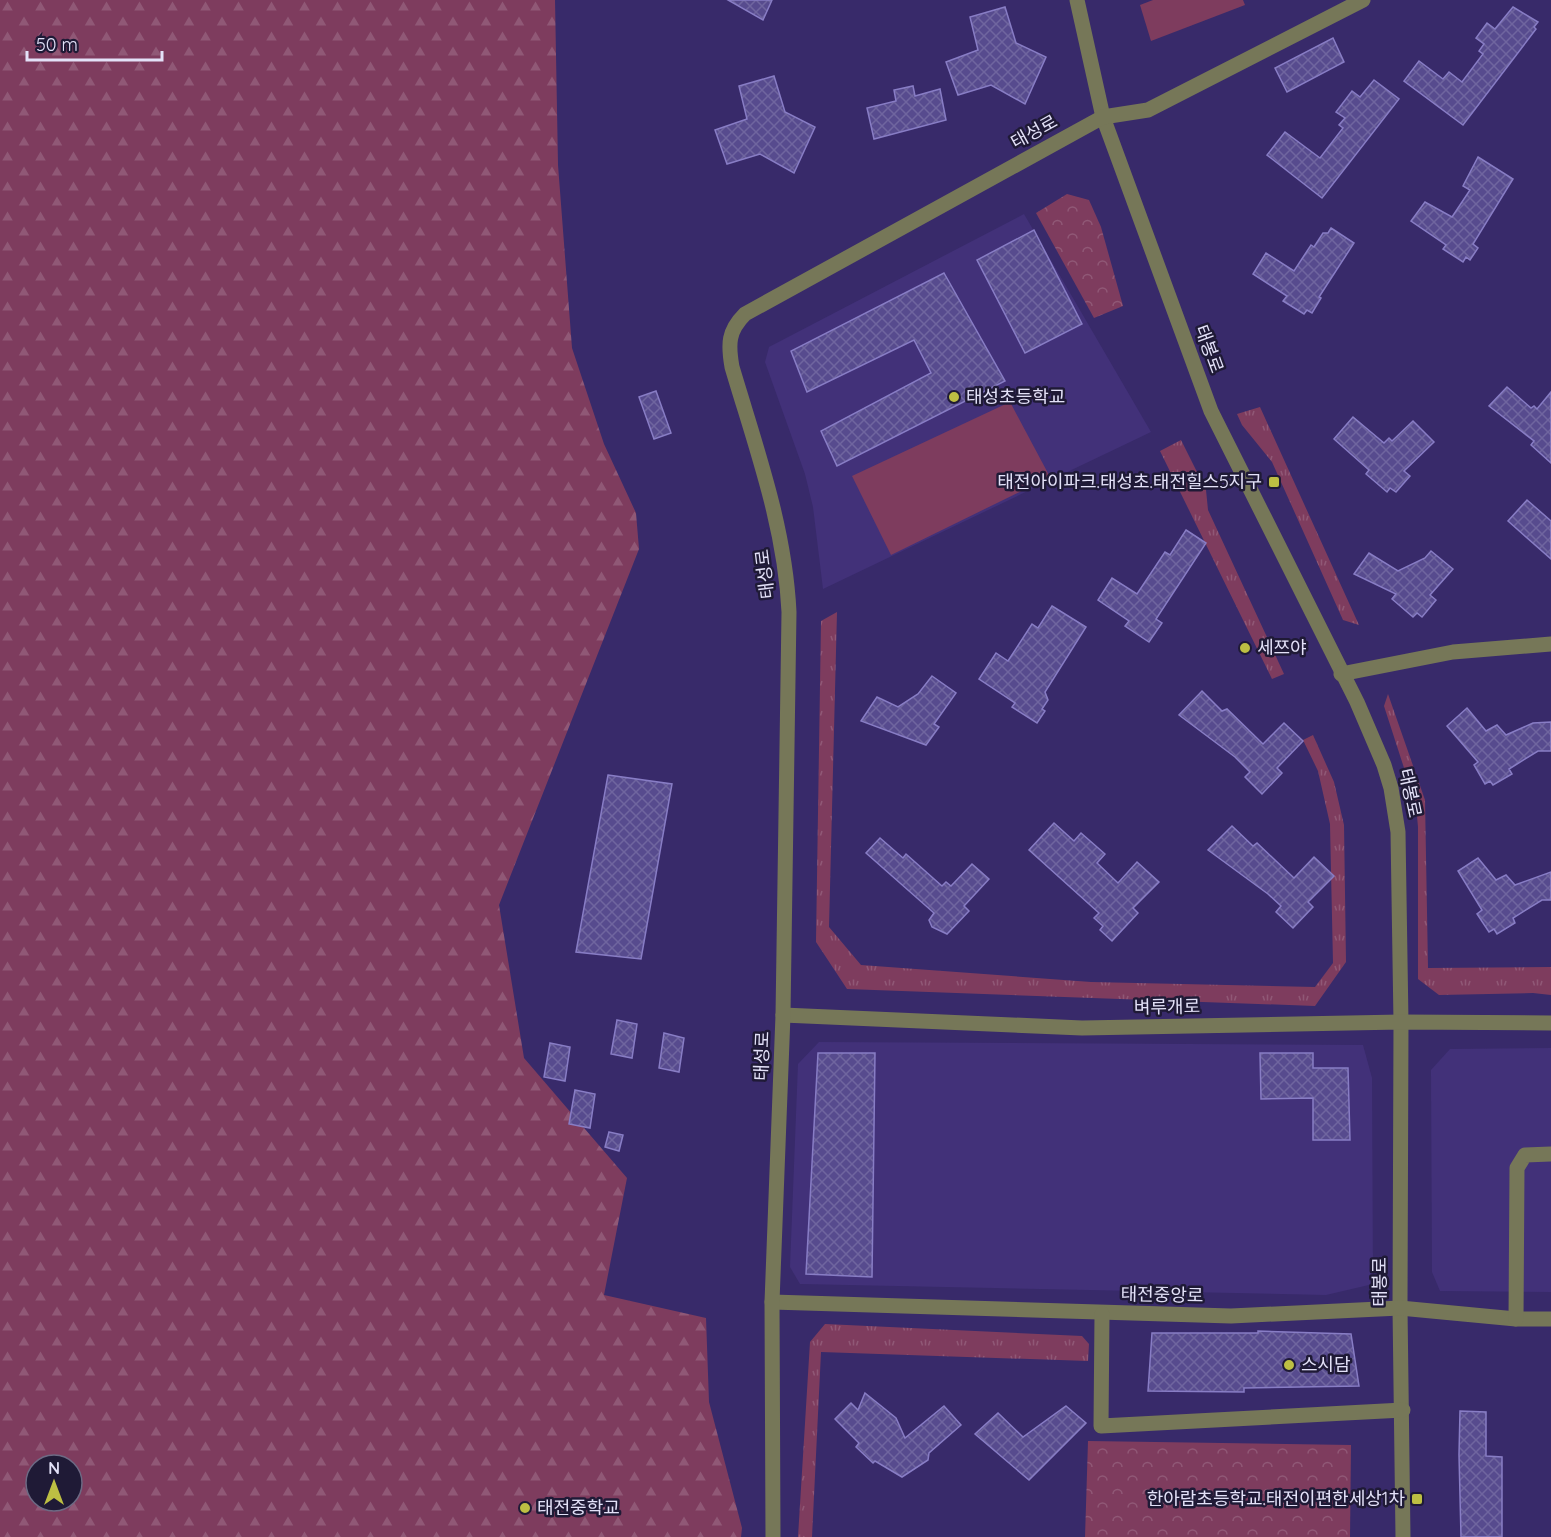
<svg xmlns="http://www.w3.org/2000/svg" width="1551" height="1537" viewBox="0 0 1551 1537" font-family="Quicksand,'Noto Sans KR',sans-serif">
  <defs>
    <pattern id="grass-tufts" width="24" height="20" patternUnits="userSpaceOnUse" patternTransform="scale(1.5)"><rect width="24" height="20" fill="#7e3c5e"/><path d="M3 7l-1-3M5 7V3M7 7l1-3M15 17l-1-3M17 17v-4M19 17l1-3" fill="none" stroke="#905876"/></pattern>
    <pattern id="forest-firs" width="22" height="20" patternUnits="userSpaceOnUse" patternTransform="scale(1.5)"><rect width="22" height="20" fill="#7e3c5e"/><path d="M5 1l3.5 6h-7zM16 11l3.5 6h-7z" fill="#905876"/></pattern>
    <pattern id="park-crowns" width="20" height="18" patternUnits="userSpaceOnUse" patternTransform="scale(1.5)"><rect width="20" height="18" fill="#7e3c5e"/><path d="M2 6a3 3 0 1 1 6 0M12 15a3 3 0 1 1 6 0" fill="none" stroke="#905876"/></pattern>
    <pattern id="building-cross-hatch" width="8" height="8" patternUnits="userSpaceOnUse" patternTransform="scale(1.5)"><rect width="8" height="8" fill="#574b8e"/><path d="M0 0l8 8M0 8l8-8" fill="none" stroke="#6f659f"/></pattern>
  </defs>
  <rect width="100%" height="100%" fill="#382a6a"/>
  <g fill="#423179">
    <polygon points="1024,214 1151,432 823,589 813,507 805,474 765,362 769,347"/>
    <polygon points="819,1042 1363,1045 1372,1078 1373,1284 1326,1295 800,1284 790,1267 798,1064"/>
    <polygon points="1551,1048 1551,1292 1440,1291 1432,1272 1431,1070 1450,1049"/>
  </g>
  <g fill="url(#grass-tufts)">
    <polygon points="1260,407 1359,625 1343,620 1272,462 1242,425 1237,414"/>
    <polygon points="1181,440 1206,490 1208,510 1284,674 1272,679 1160,451"/>
    <polygon points="837,612 829,927 861,965 1091,982 1315,987 1333,963 1330,824 1318,771 1303,740 1313,735 1334,782 1344,825 1346,962 1315,1006 847,989 816,942 821,621"/>
    <polygon points="1388,694 1425,800 1428,968 1551,967 1551,995 1533,993 1439,995 1418,979 1418,827 1416,805 1384,706"/>
    <polygon points="825,1324 1082,1336 1089,1344 1088,1361 821,1352 812,1537 798,1537 810,1342"/>
  </g>
  <path fill="url(#forest-firs)" fill-rule="evenodd" d="M0 0H555L558 165 572 348 604 444 636 513 639 549 499 905 524 1058 627 1178 604 1295 706 1318 709 1402 742 1528 741 1537H0ZM36 1465H72V1501H36Z"/>
  <g fill="url(#park-crowns)">
    <polygon points="1067,194 1089,200 1101,227 1123,306 1094,318 1036,213"/>
    <polygon points="1088,1441 1351,1445 1350,1537 1085,1537"/>
  </g>
  <g fill="#7e3c5e">
    <polygon points="1153,0 1243,0 1245,5 1151,41 1140,5"/>
    <polygon points="1010,402 1050,477 891,555 852,476"/>
  </g>
  <g fill="url(#building-cross-hatch)" stroke="#887dc5" stroke-width="1.5">
    <polygon points="728,0 772,0 763,20"/>
    <polygon points="1005,7 1016,43 1046,57 1025,104 991,85 958,95 946,62 978,50 970,17"/>
    <polygon points="1513,7 1538,22 1534,27 1536,29 1463,125 1404,81 1419,61 1443,79 1449,72 1462,82 1483,54 1479,51 1484,44 1476,38 1487,23 1495,29"/>
    <polygon points="1333,38 1344,62 1287,92 1275,68"/>
    <polygon points="774,76 785,112 815,127 794,173 760,154 727,164 715,130 747,119 739,86"/>
    <polygon points="1374,80 1399,99 1322,198 1267,155 1285,132 1320,158 1343,128 1339,125 1345,118 1336,112 1352,91 1360,97"/>
    <polygon points="913,86 915,96 940,89 946,120 874,139 867,108 896,101 894,90"/>
    <polygon points="1478,157 1513,179 1473,244 1478,248 1470,260 1466,257 1463,262 1443,249 1446,245 1411,221 1425,202 1452,217 1470,190 1463,186"/>
    <polygon points="1331,228 1354,243 1319,297 1321,298 1312,313 1307,310 1304,314 1283,301 1287,296 1253,274 1266,253 1294,271 1311,245 1314,247 1323,233 1328,233"/>
    <polygon points="1034,230 1082,324 1025,353 977,260"/>
    <polygon points="944,273 1005,381 837,466 821,431 931,373 914,340 807,392 791,351"/>
    <polygon points="1507,387 1531,408 1534,406 1537,409 1551,392 1551,463 1531,445 1534,441 1489,406"/>
    <polygon points="656,391 671,433 654,439 639,397"/>
    <polygon points="1353,417 1384,443 1389,438 1392,441 1413,421 1434,442 1404,471 1410,476 1396,492 1390,488 1387,492 1366,474 1369,470 1334,439"/>
    <polygon points="1527,500 1551,521 1551,559 1508,521"/>
    <polygon points="1186,530 1206,543 1156,619 1162,623 1149,642 1125,626 1129,621 1098,600 1112,578 1137,594 1165,552 1170,555"/>
    <polygon points="1431,551 1453,569 1430,595 1436,600 1422,617 1417,613 1413,617 1392,599 1396,594 1354,574 1369,553 1398,571 1425,558"/>
    <polygon points="1052,606 1086,627 1045,692 1048,700 1042,709 1045,711 1037,723 1012,707 1015,703 979,679 996,653 1008,661 1032,624 1038,628"/>
    <polygon points="932,676 956,693 934,724 939,727 926,745 861,721 877,697 898,707 918,694"/>
    <polygon points="1202,691 1222,711 1227,709 1263,744 1284,723 1303,741 1277,768 1282,773 1262,794 1245,777 1250,772 1235,757 1179,715"/>
    <polygon points="1467,708 1486,731 1497,725 1506,735 1533,723 1551,722 1551,751 1538,751 1509,769 1512,774 1493,785 1490,781 1485,784 1474,765 1478,762 1447,726"/>
    <polygon points="608,775 672,784 641,959 576,952"/>
    <polygon points="1054,823 1074,841 1081,833 1105,854 1097,863 1118,883 1137,862 1159,882 1133,908 1138,913 1112,941 1100,930 1103,926 1094,918 1099,913 1029,850"/>
    <polygon points="1232,826 1253,846 1257,843 1294,878 1314,857 1334,876 1308,902 1313,907 1293,928 1276,912 1281,906 1268,894 1208,850"/>
    <polygon points="880,838 903,858 906,854 942,886 946,882 951,886 972,864 989,879 964,906 969,911 947,934 932,927 929,920 934,913 866,853"/>
    <polygon points="1478,858 1496,880 1506,875 1515,885 1551,872 1551,900 1542,900 1513,918 1515,923 1497,934 1494,929 1489,932 1477,914 1482,910 1458,871"/>
    <polygon points="617,1020 637,1024 632,1058 611,1054"/>
    <polygon points="664,1033 684,1038 679,1072 659,1068"/>
    <polygon points="550,1043 570,1047 565,1081 544,1077"/>
    <polygon points="818,1053 875,1053 872,1277 806,1274"/>
    <polygon points="1260,1053 1313,1053 1313,1068 1348,1068 1350,1140 1313,1140 1313,1098 1261,1099"/>
    <polygon points="575,1090 595,1094 590,1128 569,1124"/>
    <polygon points="609,1132 623,1135 619,1151 605,1147"/>
    <polygon points="1258,1331 1351,1334 1359,1386 1244,1388 1244,1392 1148,1391 1152,1333 1258,1333"/>
    <polygon points="865,1393 896,1418 905,1438 944,1406 961,1425 929,1453 928,1460 902,1477 875,1461 873,1463 856,1447 859,1443 835,1419 851,1403 858,1410"/>
    <polygon points="1066,1406 1086,1423 1029,1480 975,1434 998,1413 1023,1437"/>
    <polygon points="1460,1411 1486,1412 1486,1456 1502,1457 1502,1537 1461,1537 1459,1455"/>
  </g>
  <g fill="none" stroke-linecap="round" stroke-linejoin="round">
    <g stroke="#767758" stroke-width="15">
      <polyline points="1077,0 1103,117 1211,411 1357,702 1384,765 1391,788 1398,832 1401,1022 1400,1308 1403,1537"/>
      <polyline points="1341,674 1453,652 1551,644"/>
      <polyline points="783,1015 1082,1028 1401,1022 1551,1023"/>
      <polyline points="772,1302 1231,1316 1400,1308 1516,1319 1551,1319"/>
      <polyline points="1102,1314 1101,1426 1403,1410"/>
      <polyline points="1516,1319 1517,1168 1525,1155 1551,1154"/>
      <path d="M773 1537 772 1302 783 1015 789 612C785 527 756 448 732 367 728 344 728 331 745 314L1103 117 1148 110 1363 0"/>
    </g>
  </g>
  <g fill="#bdbf43" stroke="#1f1a36" stroke-width="2">
    <circle cx="954" cy="397" r="6"/>
    <rect x="1268" y="476" width="12" height="12" rx="3"/>
    <circle cx="1245" cy="648" r="6"/>
    <circle cx="1289" cy="1365" r="6"/>
    <rect x="1411" y="1493" width="12" height="12" rx="3"/>
    <circle cx="525" cy="1508" r="6"/>
  </g>
  <g text-anchor="middle" stroke-width="5" stroke-linejoin="round" paint-order="stroke">
    <g font-size="18" fill="#e3e1f8" stroke="#1f1a36">
      <text transform="translate(1034 132) rotate(-29)" y="6">태성로</text>
      <text transform="translate(1209 349) rotate(70)" y="6">태봉로</text>
      <text transform="translate(765 574) rotate(-97)" y="6">태성로</text>
      <text transform="translate(1410 793) rotate(78)" y="6">태봉로</text>
      <text transform="translate(1167 1007) rotate(-1)" y="6">벼루개로</text>
      <text transform="translate(762 1056) rotate(-88)" y="6">태성로</text>
      <text transform="translate(1380 1282) rotate(-90)" y="6">태봉로</text>
      <text transform="translate(1162 1295) rotate(1)" y="6">태전중앙로</text>
    </g>
    <g font-size="18" fill="#e3e1f8" stroke="#1f1a36" text-anchor="start">
      <text x="966" y="403">태성초등학교</text>
      <text x="1262" y="488" text-anchor="end">태전아이파크.태성초.태전힐스5지구</text>
      <text x="1257" y="654">세쯔야</text>
      <text x="1301" y="1371">스시담</text>
      <text x="1405" y="1505" text-anchor="end">한아람초등학교.태전이편한세상1차</text>
      <text x="537" y="1514">태전중학교</text>
    </g>
  </g>
  <g transform="translate(54 1483)"><circle r="28" fill="#1f1a36" stroke="#6d6a84" stroke-width="1.5"/>
  <path d="M0-4.5L10 22L0 15L-10 22Z" fill="#bdbf43"/>
  <text y="-9" font-size="16" font-weight="bold" text-anchor="middle" fill="#e3e1f8">N</text>
  </g>
  <path d="M27 51v9h135v-9" fill="none" stroke="#e3e1f8" stroke-width="3"/>
  <text x="36" y="51" font-size="18" fill="#e3e1f8" stroke="#1f1a36" stroke-width="4.5" paint-order="stroke">50 m</text>
</svg>
